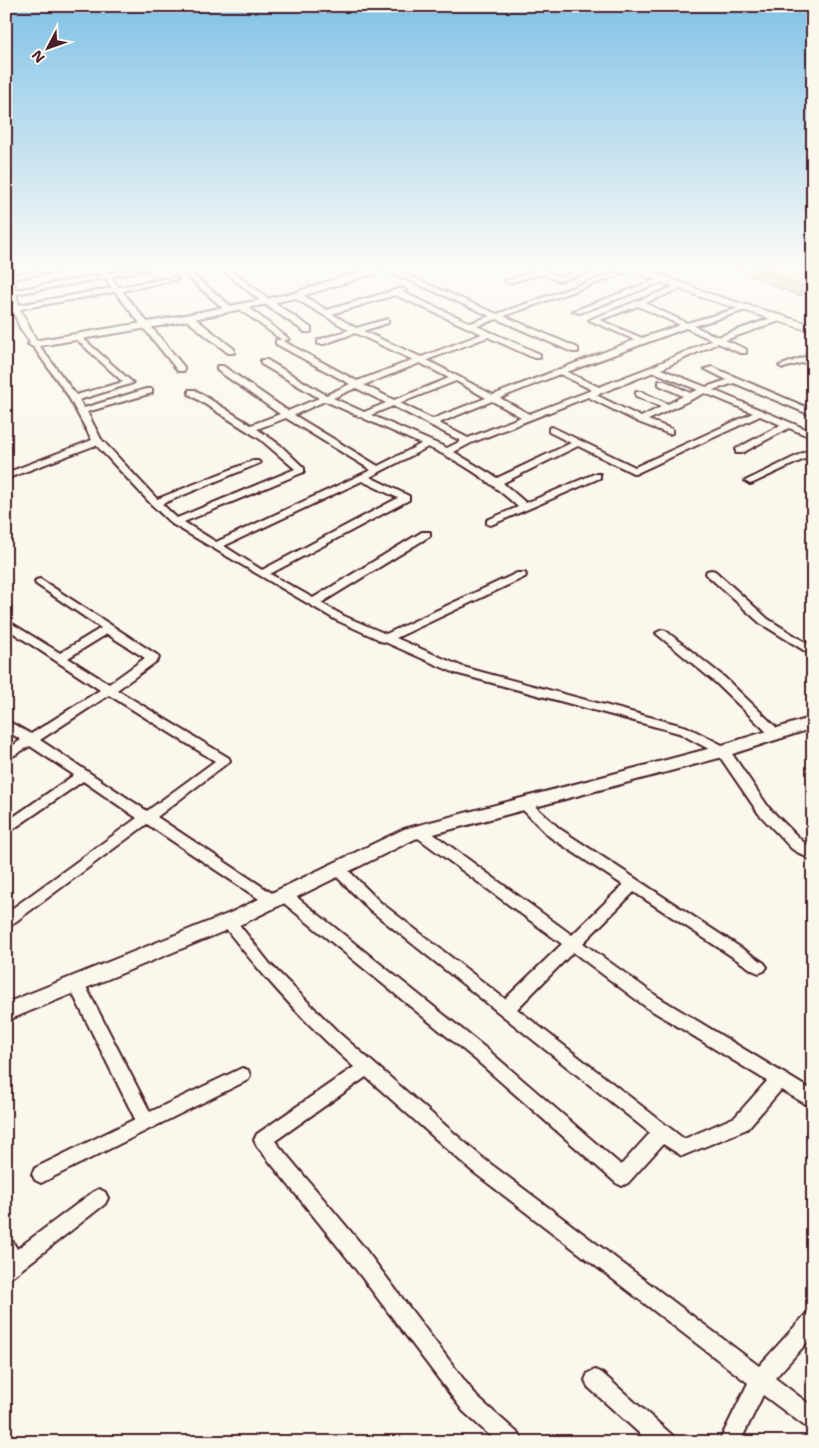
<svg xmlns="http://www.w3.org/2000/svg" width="819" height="1448" viewBox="0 0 819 1448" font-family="'Shantell Sans',sans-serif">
  <rect width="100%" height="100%" fill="#fbf7ec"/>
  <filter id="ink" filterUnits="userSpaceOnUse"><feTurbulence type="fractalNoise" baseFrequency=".02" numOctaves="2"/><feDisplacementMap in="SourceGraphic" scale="10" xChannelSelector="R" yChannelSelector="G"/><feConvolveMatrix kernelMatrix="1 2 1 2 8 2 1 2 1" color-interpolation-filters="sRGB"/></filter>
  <g filter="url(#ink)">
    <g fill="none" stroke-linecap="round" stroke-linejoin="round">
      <g stroke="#4a1f2b" stroke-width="4">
        <g id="minor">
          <path d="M7 268H13L14 275 57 268H73L14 279 15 290 102 275 97 268H104L108 273 139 268 149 269 111 277 119 287 174 277 178 279 122 291 184 367V371H178L115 292 20 309 38 344 76 395 123 382 75 338 74 336 78 334 133 383 79 400 84 408 146 389H152V393L87 412 101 439 157 499 252 461H258L260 463 162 504 177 518 295 469 260 439 189 394V390H195L251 425 280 414 217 370V366H223L288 411 319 398 261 364V360H267L326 395 350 384 276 344V340H282L238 308V304H244L289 339 283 341 357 381 413 360 355 333 324 344H318V340L349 330 293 297V293H299L327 310 402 288 406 290 402 292 471 323 490 316 381 268H391L497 314 628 268H638L504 316 578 348V352H572L497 319 477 326 540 354V358H534L488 337 427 360 493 395 635 340 589 320 678 285 685 287 645 303 687 323 746 306V310L694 326 718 337 774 317H780V321L725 340 746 349V353H740L718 343 661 369 706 387 727 380 705 369 712 367 813 410V416L734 383 713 390 813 432V438L789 428 742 453H736V449L781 425 760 416 635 474 578 446 503 483 526 503 594 474H600V478L491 525 487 524V520L518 507C491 482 462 462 428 447L370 477 409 496V500L270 574 313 598 422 532H430V536L321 603 344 616 386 634 517 573H525L526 575 525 577 396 638 463 667 687 727 728 748 769 808 802 841 813 849V861L792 849 759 814 718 754 679 733 455 673 385 642 380 641 378 639 336 620 172 524 152 505 96 445 6 479V473L92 440 67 394 20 328 6 293ZM105 278 112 288 19 305 16 294ZM395 295 482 334 421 357 363 331 388 323V319L356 328 332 314ZM638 306 680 325 642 338 600 320ZM686 328 712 340 651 367 599 387 567 372ZM420 363 449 378 394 400 364 385ZM654 372 698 390 690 393 665 381H659V385L683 396 668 404 642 392H636V396L661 407 641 417 596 395ZM560 374 592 390 529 414 500 398ZM456 381 486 398 432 419 400 403ZM356 388 386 403 364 412 333 398ZM705 393 753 413 635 467 552 427 549 428V432L571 443 497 478 454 452 471 443 588 397 638 422 669 434 672 433V429L648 420ZM325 401 421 444 378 466 294 415ZM492 401 521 417 468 438 439 423ZM393 406 461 441 447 448 371 415ZM286 418 371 470 216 542 184 522 304 472V468L280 445 257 429ZM362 481 398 498 262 570 224 546Z"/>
          <polygon points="178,268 185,268 232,307 232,311 226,311"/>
          <polygon points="220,268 228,268 269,299 311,328 311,332 305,332 263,303"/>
          <polygon points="532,268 541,268 560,277 591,268 602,268 559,281 541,274 509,283 505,281 535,271"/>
          <polygon points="661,278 668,280 580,313 573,311"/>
          <polygon points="185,315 191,315 234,349 234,353 228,353 185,319"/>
          <polygon points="810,355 813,355 813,360 783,368 779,366"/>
          <polygon points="813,448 813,455 753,483 750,484 745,481"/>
          <polygon points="711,570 715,571 768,619 813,647 813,656 760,623 707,575 706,573 707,571"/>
          <path d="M40 579 157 655 159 658 157 661 117 690 229 758 230 761 157 817 278 897 279 891 284 889 289 891 488 1050 621 1165 650 1133 370 910 333 873 331 869 333 865 338 864 343 865 380 902 505 999 562 944 414 835 412 831 414 827H424L572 935 623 885 550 837 517 804 519 801H529L560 829 764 963 767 967 764 971 759 973 754 971 634 892 583 943 658 997 813 1091V1108L781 1090 747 1129 682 1156 663 1144 628 1183 622 1186 616 1183 476 1060 280 900 278 905 273 907 268 905 147 824 11 925 6 927V913L137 818 83 781 6 834V822L74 775 30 746 6 760V750L21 740 6 730V720L31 734 100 690 6 628V620L60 653 101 628 36 584 35 582 36 580ZM107 634 145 658 109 684 68 658ZM109 695 215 761 147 811 40 740ZM573 952 646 1007 767 1081 735 1117 684 1139 517 1009Z"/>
          <polygon points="662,630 666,631 724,677 780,731 782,734 780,737 772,737 716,683 658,635 656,633"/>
          <path d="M229 916 234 918 270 964 339 1033 484 1159 759 1366 806 1314 813 1311V1336L775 1378 813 1407V1430L806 1427 763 1395 740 1442H719L748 1383 472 1171 366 1077 275 1141 362 1245 477 1397 520 1435 523 1442H497L463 1411 348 1259 257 1146 254 1140 257 1134 354 1067C306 1024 263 977 224 926L222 922 224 918Z"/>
          <polygon points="76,977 82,979 150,1112 242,1068 248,1070 250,1075 248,1080 41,1183 35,1180 32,1174 35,1168 135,1119 68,984 70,979"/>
          <polygon points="99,1189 105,1192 108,1198 105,1204 13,1276 6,1278 6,1240 13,1242 17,1249 93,1192"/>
          <polygon points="595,1370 602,1373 672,1435 675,1442 649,1442 588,1387 585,1380 588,1373"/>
        </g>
      </g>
      <g stroke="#4a1f2b" stroke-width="4">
        <g id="tertiary">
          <polygon points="377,268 392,268 296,298 160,326 33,347 28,344 33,341 160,320 294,293 337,278"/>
          <polygon points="813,717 813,728 723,757 415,839 244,923 6,1021 6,1003 230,913 404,829 719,746"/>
        </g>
      </g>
      <g stroke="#4a1f2b" stroke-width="3">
        <polygon id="secondary" points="629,268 643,268 711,294 813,325 813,332 703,298 630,270"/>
      </g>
      <use href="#minor" fill="#fbf7ec" fill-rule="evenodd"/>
      <use href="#tertiary" fill="#fbf7ec" fill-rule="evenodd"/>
      <use href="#secondary" fill="#fbf7ec" fill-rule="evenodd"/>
    </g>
    <polygon fill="#cea889" stroke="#4a1f2b" points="732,268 813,268 813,291 799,296"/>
    <polygon fill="#a8886f" stroke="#4a1f2b" points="813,282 813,291 799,296 801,286"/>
    <polygon fill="#f0c39f" stroke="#4a1f2b" points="756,268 813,268 813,282 801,286"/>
  </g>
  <linearGradient id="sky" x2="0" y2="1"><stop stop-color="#81c2e7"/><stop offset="0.57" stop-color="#fdfbf6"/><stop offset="1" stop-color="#fdfbf6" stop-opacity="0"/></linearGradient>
  <rect width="819" height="471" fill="url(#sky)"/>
  <rect width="819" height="1448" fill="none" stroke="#fbf7ec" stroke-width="25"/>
  <rect x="12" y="12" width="794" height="1423" fill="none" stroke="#4a1f2b" stroke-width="2" filter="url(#ink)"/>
  <g transform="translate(48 48) rotate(229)" stroke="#fbf7ec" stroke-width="4" paint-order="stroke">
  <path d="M0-4L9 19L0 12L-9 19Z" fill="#4a1f2b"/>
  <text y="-8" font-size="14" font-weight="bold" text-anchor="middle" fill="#4a1f2b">N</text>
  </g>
</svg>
